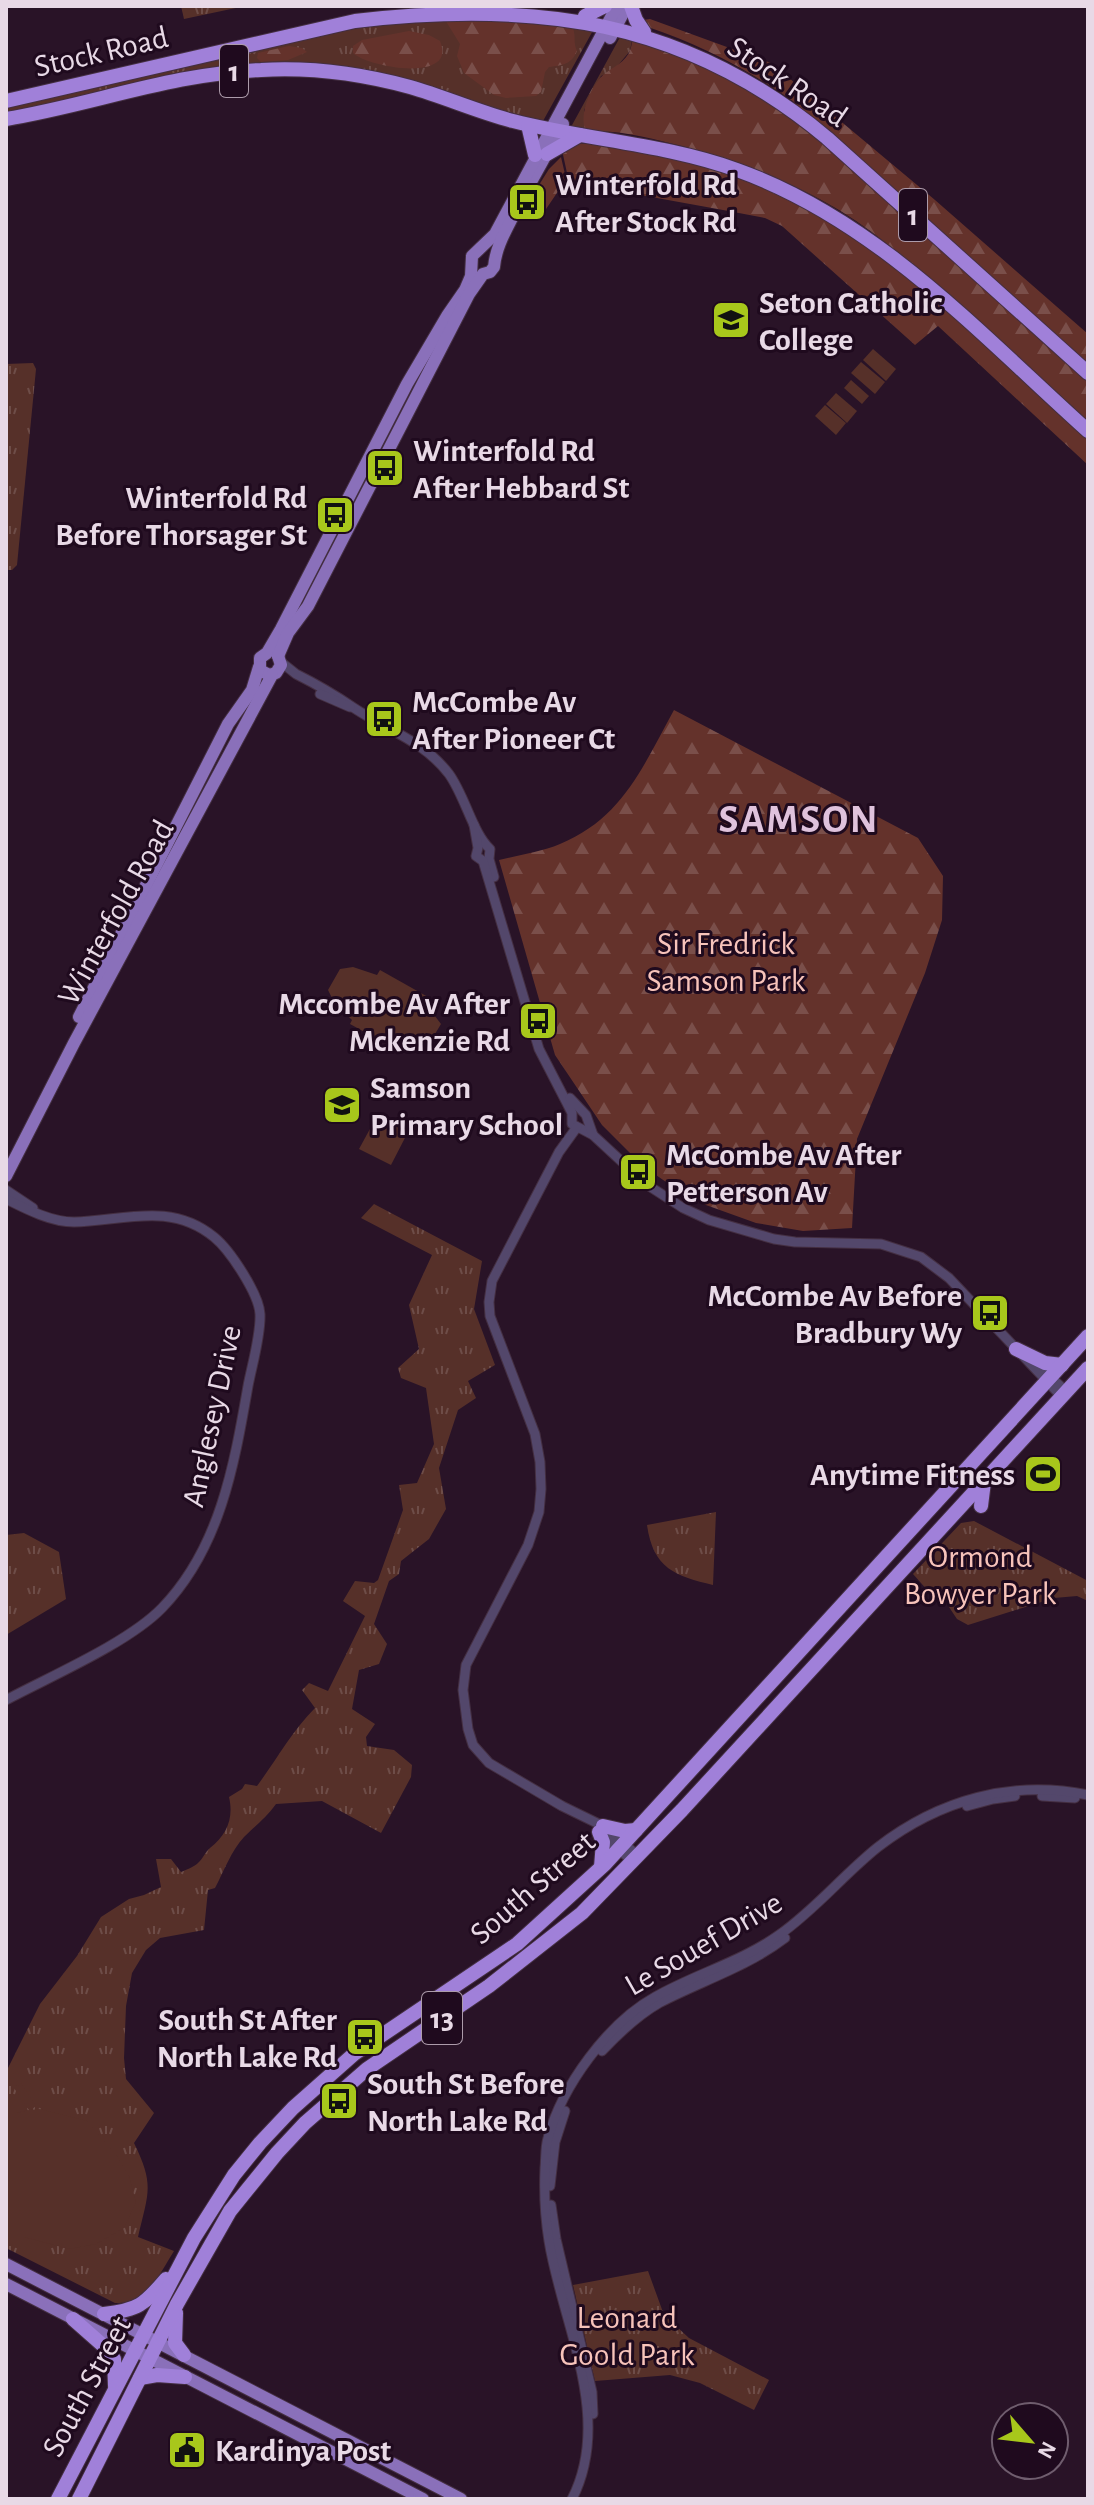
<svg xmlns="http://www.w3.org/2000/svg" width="1094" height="2505" viewBox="0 0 1094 2505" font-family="'Alegreya Sans',sans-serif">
  <defs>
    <pattern id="grass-tufts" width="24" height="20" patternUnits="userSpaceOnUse" patternTransform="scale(2)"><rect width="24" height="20" fill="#563029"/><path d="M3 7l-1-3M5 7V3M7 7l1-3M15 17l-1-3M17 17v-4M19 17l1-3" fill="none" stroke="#6e4d48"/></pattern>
    <pattern id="forest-firs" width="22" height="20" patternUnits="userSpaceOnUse" patternTransform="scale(2)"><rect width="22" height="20" fill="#64322b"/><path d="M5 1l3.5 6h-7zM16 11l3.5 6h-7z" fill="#7a4f4a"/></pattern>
  </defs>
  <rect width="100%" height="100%" fill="#291327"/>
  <g fill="url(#grass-tufts)">
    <polygon points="181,6 245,6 184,19"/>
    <polygon points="418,15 596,25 543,121 289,63 6,114 6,105"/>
    <polygon points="626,32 633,34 630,51 613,71 601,76 584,110 586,132 571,127 619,39"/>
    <polygon points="33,363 36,369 17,565 12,570 6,570 6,364"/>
    <path d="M374 1204 482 1261 474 1309 495 1365 468 1381 476 1398 458 1410 439 1468 446 1509 429 1539 401 1561 399 1574 389 1581 374 1624 387 1644 379 1664 359 1670 352 1709 375 1724 366 1737 367 1746 394 1750 412 1765 411 1777 381 1833 322 1801 276 1804C265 1819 256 1825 244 1837 231 1851 224 1871 215 1888L208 1890 204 1930 160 1938 146 1950 132 1973 126 2006 124 2058 126 2079 154 2113 134 2143C155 2186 148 2193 138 2237L174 2251C159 2275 146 2305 115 2303L6 2248V2072L40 2004 77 1956 101 1917 129 1899 144 1895 161 1887 156 1859H171L181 1872C186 1870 194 1867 198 1863 203 1859 205 1852 210 1848 227 1835 234 1818 229 1797L242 1789 245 1784 257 1786C277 1759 292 1731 315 1708L302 1690 309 1683 328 1691 365 1616 343 1601 355 1581 374 1583 378 1580 403 1510 399 1485 417 1483 434 1444 426 1388 401 1378 398 1368 419 1349 409 1305 432 1255 361 1218Z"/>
    <path d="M716 1512 713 1585C676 1576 653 1569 647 1525Z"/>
    <polygon points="974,1521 1088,1581 1088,1601 1077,1596 1054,1598 968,1625 957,1619 945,1601 937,1601 913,1574 961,1523"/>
    <polygon points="24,1533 59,1552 66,1599 6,1635 6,1535"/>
    <polygon points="648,2271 664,2315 689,2338 769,2380 754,2410 700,2383 670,2375 595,2381 573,2285"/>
  </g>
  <g fill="url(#forest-firs)">
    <path d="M532 15 544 26 556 22 573 28C576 37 573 43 577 51 571 65 562 65 549 67L545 72 541 92 536 96 506 98 494 95 464 73 457 56 460 44 444 18Z"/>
    <path d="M650 19 771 63 935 200 1088 334V367L794 102C749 70 701 45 648 27L643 20Z"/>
    <path d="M409 31 429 35 440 41C458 83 369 68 353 53V46L362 40Z"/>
    <path d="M633 34 658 42 790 113 1088 380V422C1047 385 1007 349 966 312 926 276 885 238 839 210 791 181 736 161 682 146 653 139 616 128 586 132 579 115 588 93 600 78 608 69 621 66 629 53 632 47 632 40 633 34Z"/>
    <polygon points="289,46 302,48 307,52 288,60 261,62 257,58 258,53"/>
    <polygon points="576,143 615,146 724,170 815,210 893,263 1088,437 1088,465 938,326 915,345 782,226 765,218 723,210 569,182 562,150"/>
    <polygon points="561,157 567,183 561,187 544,212 536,204 534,193 549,169"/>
    <path d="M674 710 918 838 943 876 942 920 925 973 857 1139 852 1228 803 1231 756 1223 692 1200 643 1166 602 1125 555 1055 499 860C519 855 541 852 560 844 623 818 643 766 674 710Z"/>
  </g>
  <g fill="#563029">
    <polygon points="873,349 896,369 886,381 863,360"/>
    <polygon points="861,362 885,382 875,394 851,373"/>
    <polygon points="851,380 869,396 862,404 844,388"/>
    <polygon points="836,393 857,411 847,423 826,404"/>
    <polygon points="825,405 846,423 836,435 815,416"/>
    <polygon points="353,967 377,975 380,970 428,997 425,1003 441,1024 429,1044 403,1044 399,1051 350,1024 352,1020 335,1004 328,990 340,969"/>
    <polygon points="377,1116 408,1132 391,1165 359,1149"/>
    <polygon points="21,2083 36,2106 31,2110 39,2109 87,2121 117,2156 129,2176 136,2202 124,2228 96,2244 69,2249 24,2237 6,2221 6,2122 16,2113 29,2110 14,2088"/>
  </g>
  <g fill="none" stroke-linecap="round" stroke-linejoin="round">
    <g stroke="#442f42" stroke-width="11">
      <g id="minor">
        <path d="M281 662 296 674C316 684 335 695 354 708 387 730 424 741 449 774 465 796 473 834 490 849L489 859 494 877"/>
        <polyline points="320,694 350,707"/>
        <polyline points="474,825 478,848 476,856 483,861 539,1049 572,1113 572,1124 593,1135 646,1184 683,1208 709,1220 774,1239 795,1242 881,1244 921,1257 949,1278 1062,1397"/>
        <polyline points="570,1098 586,1115 593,1135"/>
        <polyline points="577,1127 559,1152 492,1281 489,1302 490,1316 535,1434 540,1462 541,1489 539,1512 528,1545 466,1665 463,1690 468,1729 473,1745 489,1763 562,1806 603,1826 638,1856"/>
        <polyline points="6,1190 33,1208"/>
        <path d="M6 1199C26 1209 51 1222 74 1222 123 1221 170 1201 214 1237 230 1250 259 1294 260 1314 261 1335 252 1365 248 1386 234 1466 220 1548 162 1608 128 1643 51 1676 6 1700"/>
        <polyline points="1035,1363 1067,1392"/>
        <polyline points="1042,1796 1075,1798"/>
        <polyline points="967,1806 993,1799 1015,1796"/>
        <polyline points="601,1833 633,1862"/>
        <path d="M602 2051C618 2034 638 2015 659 2003 701 1981 747 1967 785 1938"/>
        <polyline points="550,2186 555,2142 565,2111"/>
        <polyline points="551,2205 556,2239 592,2392 593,2414"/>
        <path d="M572 2499C614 2417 562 2323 549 2241 545 2217 544 2192 545 2168 546 2159 545 2148 548 2138 562 2086 608 2023 655 1997 695 1974 741 1962 779 1935 816 1909 844 1874 878 1847 939 1800 1013 1779 1088 1795"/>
      </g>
    </g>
    <g stroke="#442f42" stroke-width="14">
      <g id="major">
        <polyline points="610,38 627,6"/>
        <polyline points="527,189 563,124"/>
        <polyline points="278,656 281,665 276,673 269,675 260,670 260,658 267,653 281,629 407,384 447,316 465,290 471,276 472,256 495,234 617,6"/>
        <path d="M278 656 288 633 308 606 469 294 483 274 490 272 494 267C496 245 507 229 517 208"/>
        <polyline points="79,1017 228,724 252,690 259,667"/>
        <polyline points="6,1176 74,1043 272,675"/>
        <polyline points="6,2264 461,2499"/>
        <polyline points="6,2284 423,2499"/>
      </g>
    </g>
    <g stroke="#442f42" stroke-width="16">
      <g id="highway">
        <polyline points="631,6 636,20 644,32"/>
        <polyline points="585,16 605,6"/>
        <path d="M6 101 355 21C535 0 685 19 827 138L1088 373"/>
        <path d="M6 119C91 105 174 73 261 70 311 67 362 74 410 87 445 97 478 112 513 121 587 140 665 144 737 170 877 220 980 334 1088 431"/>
        <polyline points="528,125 535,155"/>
        <polyline points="547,154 580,135"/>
        <polyline points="1016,1349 1045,1363 1062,1365"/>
        <polyline points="981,1506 984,1482"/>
        <polyline points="603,1826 625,1831 636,1830"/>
        <polyline points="599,1832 603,1842 601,1867"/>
        <polyline points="176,2313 175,2343 184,2355"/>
        <path d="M104 2314C138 2310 144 2305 166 2279"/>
        <polyline points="73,2319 107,2349 114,2359 115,2386"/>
        <polyline points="140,2378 157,2375 185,2377"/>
        <polyline points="58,2499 194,2238 234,2175 260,2143 293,2108 354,2054 517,1944 605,1864 1088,1336"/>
        <polyline points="79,2499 177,2304 230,2211 277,2153 305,2123 367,2069 489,1986 582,1913 682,1810 1088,1368"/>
      </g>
    </g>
    <use href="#minor" stroke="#53476b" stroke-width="9"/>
    <use href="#major" stroke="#8a70ba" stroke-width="12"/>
    <use href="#highway" stroke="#a080d9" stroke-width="14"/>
  </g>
  <defs>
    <g id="bus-square" transform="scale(2)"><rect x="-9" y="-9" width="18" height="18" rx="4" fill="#a8c71b" stroke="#1f0a1e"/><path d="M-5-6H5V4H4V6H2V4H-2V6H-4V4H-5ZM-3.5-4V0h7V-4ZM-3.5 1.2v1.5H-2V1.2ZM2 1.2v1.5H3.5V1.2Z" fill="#111"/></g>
    <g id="school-square" transform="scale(2)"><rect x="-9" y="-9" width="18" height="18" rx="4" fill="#a8c71b" stroke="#1f0a1e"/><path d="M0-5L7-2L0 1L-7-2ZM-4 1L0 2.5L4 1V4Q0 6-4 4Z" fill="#111"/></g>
    <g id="stadium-square" transform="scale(2)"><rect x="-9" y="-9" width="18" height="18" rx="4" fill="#a8c71b" stroke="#1f0a1e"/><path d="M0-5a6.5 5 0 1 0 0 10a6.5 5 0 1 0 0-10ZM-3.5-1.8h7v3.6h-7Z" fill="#111"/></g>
    <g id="civic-square" transform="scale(2)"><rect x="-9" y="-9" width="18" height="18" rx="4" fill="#a8c71b" stroke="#1f0a1e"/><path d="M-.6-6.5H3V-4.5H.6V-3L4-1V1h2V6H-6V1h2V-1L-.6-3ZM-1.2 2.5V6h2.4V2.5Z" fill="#111"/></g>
  </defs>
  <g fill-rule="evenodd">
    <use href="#bus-square" x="527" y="202"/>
    <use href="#school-square" x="731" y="320"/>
    <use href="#bus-square" x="385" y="468"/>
    <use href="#bus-square" x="335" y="515"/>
    <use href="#bus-square" x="384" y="719"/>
    <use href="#bus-square" x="538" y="1021"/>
    <use href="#school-square" x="342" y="1105"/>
    <use href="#bus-square" x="638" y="1172"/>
    <use href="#bus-square" x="990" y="1313"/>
    <use href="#stadium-square" x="1043" y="1474"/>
    <use href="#bus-square" x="365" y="2037"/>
    <use href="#bus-square" x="339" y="2101"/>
    <use href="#civic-square" x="187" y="2450"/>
  </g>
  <g text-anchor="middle" stroke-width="6" stroke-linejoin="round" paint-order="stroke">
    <g fill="#1f0a1e" stroke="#ac9baa" stroke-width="2">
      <rect x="220" y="45" width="28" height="52" rx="6"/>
      <rect x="899" y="189" width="28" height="52" rx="6"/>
      <rect x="422" y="1992" width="40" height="52" rx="6"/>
    </g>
    <g font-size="30" font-weight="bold" fill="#e8d9e6">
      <text x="234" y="81">1</text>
      <text x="913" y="225">1</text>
      <text x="442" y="2028">13</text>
    </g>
    <g font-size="32" fill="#e8d9e6" stroke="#1f0a1e">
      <text transform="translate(101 51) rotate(-13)" y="11">Stock Road</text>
      <text transform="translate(788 81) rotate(34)" y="11">Stock Road</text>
      <text transform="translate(115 912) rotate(-61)" y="11">Winterfold Road</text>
      <text transform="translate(211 1416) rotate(-78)" y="11">Anglesey Drive</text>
      <text transform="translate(532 1887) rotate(-41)" y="11">South Street</text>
      <text transform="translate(703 1943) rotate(-30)" y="11">Le Souef Drive</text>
      <text transform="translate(86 2386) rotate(-62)" y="11">South Street</text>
    </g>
    <g font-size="32" font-weight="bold" fill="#e8d9e6" stroke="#1f0a1e" text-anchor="start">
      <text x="555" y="195">Winterfold Rd<tspan x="555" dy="37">After Stock Rd</tspan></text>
      <text x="759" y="313">Seton Catholic<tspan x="759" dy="37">College</tspan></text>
      <text x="413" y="461">Winterfold Rd<tspan x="413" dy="37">After Hebbard St</tspan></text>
      <text x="307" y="508" text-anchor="end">Winterfold Rd<tspan x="307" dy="37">Before Thorsager St</tspan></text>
      <text x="412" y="712">McCombe Av<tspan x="412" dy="37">After Pioneer Ct</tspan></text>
      <text x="510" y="1014" text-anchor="end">Mccombe Av After<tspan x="510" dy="37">Mckenzie Rd</tspan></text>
      <text x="370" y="1098">Samson<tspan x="370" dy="37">Primary School</tspan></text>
      <text x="666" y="1165">McCombe Av After<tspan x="666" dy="37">Petterson Av</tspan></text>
      <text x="962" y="1306" text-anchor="end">McCombe Av Before<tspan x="962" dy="37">Bradbury Wy</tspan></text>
      <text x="1015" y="1485" text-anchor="end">Anytime Fitness</text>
      <text x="337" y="2030" text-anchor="end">South St After<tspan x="337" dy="37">North Lake Rd</tspan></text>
      <text x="367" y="2094">South St Before<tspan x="367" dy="37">North Lake Rd</tspan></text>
      <text x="215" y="2461">Kardinya Post</text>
    </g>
    <g font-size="32" fill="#f7c3ba" stroke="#1f0a1e">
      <text x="726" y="954">Sir Fredrick<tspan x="726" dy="37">Samson Park</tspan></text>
      <text x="980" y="1567">Ormond<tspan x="980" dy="37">Bowyer Park</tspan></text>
      <text x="627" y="2328">Leonard<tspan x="627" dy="37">Goold Park</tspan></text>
    </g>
    <g font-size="40" font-weight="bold" letter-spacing="2" fill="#dfc2dc" stroke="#1f0a1e">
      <text x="799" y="832">SAMSON</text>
    </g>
  </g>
  <rect width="1094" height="2505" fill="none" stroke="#e8d9e6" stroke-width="16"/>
  <g transform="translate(1030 2441) rotate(118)"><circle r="38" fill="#1f0a1e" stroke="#6f5d6e" stroke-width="2"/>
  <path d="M0-6L14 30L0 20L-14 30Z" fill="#a8c71b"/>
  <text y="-12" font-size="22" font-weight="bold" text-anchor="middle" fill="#e8d9e6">N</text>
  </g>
</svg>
